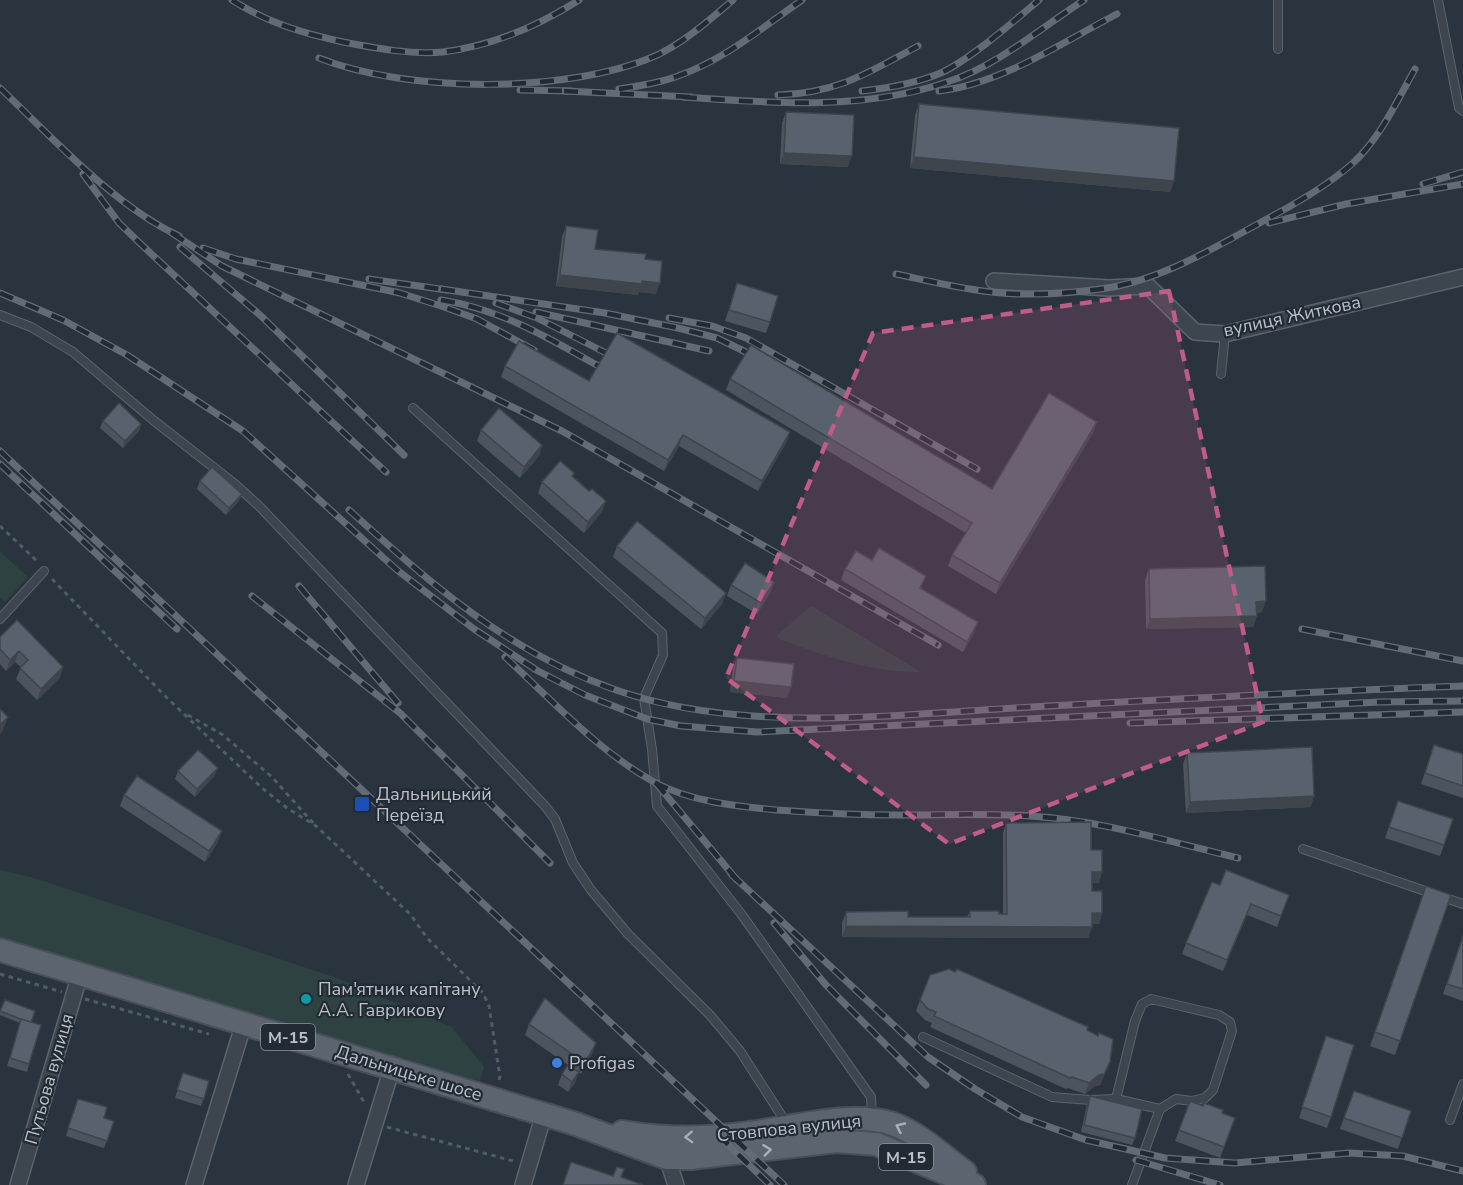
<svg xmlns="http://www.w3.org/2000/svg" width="1463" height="1185" viewBox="0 0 1463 1185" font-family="'Nunito Sans',sans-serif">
  <rect width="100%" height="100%" fill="#2a343f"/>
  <g fill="#2f4242">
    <polygon points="0,552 28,577 5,602 0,597"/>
    <path d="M810 607H813L921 672C873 673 824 656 779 639L777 635Z"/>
    <polygon points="0,870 31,877 334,977 452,1027 484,1067 480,1081 0,938"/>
  </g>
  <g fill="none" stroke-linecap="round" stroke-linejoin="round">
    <g stroke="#5b646c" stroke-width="10">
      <g id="lane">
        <polyline points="1438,0 1459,108 1463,111"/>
        <polyline points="1278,49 1278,0"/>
        <polyline points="0,315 31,327 73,352 153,420 236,485 261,508 545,806 555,819 573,863 591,890 628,934 710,1015 740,1051 787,1124"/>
        <polyline points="1221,374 1225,334"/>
        <polyline points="413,408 662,633 663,655 644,698 652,749 657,806 742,915 871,1097 872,1118"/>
        <polyline points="0,619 44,571"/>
        <polyline points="1303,849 1463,904"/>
        <polyline points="923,1037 1052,1097 1090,1100 1116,1099 1160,1109"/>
        <polyline points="1116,1099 1135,1021 1142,1004 1151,999 1219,1015 1230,1022 1232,1031 1213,1090 1205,1098 1192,1101 1176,1099 1160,1109 1132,1185"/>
        <polyline points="1450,1120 1463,1084"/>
      </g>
    </g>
    <g stroke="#5b646c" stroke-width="18">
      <g id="street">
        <polyline points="994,281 1109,288 1148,286 1195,332 1225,334 1463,277"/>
        <polyline points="667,1158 676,1185"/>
        <polyline points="18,1185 80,974"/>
        <polyline points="194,1185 244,1023"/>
        <polyline points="356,1185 392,1068"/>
        <polyline points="523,1185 544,1114"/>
      </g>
    </g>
    <g stroke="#474f58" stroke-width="26">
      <g id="primary">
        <polyline points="0,950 576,1124 667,1158 691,1158 836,1141 876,1144 974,1185"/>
        <path d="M622 1132C664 1139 707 1139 749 1133 791 1128 852 1110 893 1124 919 1133 943 1156 965 1172"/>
      </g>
    </g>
    <g stroke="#4e5f61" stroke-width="3" stroke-dasharray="4.5 4.5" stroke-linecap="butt">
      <polyline points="0,526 38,562"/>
      <polyline points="52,579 166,697 262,788 287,808 316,826 411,915 427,938 483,993 489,1006 500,1077 498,1083"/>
      <polyline points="188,715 223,735 272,777 314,824"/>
      <polyline points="0,974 62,992"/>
      <polyline points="85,999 209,1034"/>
      <polyline points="348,1074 365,1104"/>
      <polyline points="387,1127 517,1162"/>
    </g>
    <use href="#lane" stroke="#3d464f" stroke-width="8"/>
    <use href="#street" stroke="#3d464f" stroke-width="15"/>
    <use href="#primary" stroke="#5c656f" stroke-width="22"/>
    <g stroke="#626c77" stroke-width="7">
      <g id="rail">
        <path d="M232 0C268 23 302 33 343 42 375 48 410 55 443 52 492 46 538 26 579 0"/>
        <path d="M319 58C407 93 567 94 655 56 684 43 709 20 733 0"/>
        <path d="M0 88C53 138 113 205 179 236"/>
        <path d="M619 89C639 86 659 83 678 76 724 60 763 27 802 0"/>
        <polyline points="520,90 571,91"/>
        <polyline points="564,91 691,97"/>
        <path d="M862 91C889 88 918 83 943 72 973 57 1013 22 1039 0"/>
        <path d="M939 91C1001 84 1063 42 1117 14"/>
        <path d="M778 95C837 93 868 73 918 46"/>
        <path d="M683 97C770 103 863 111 947 82 997 66 1041 28 1084 0"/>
        <polyline points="83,174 119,223 145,248 386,472"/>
        <polyline points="1423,184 1463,172"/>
        <polyline points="1269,223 1346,204 1463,184"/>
        <polyline points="172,233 222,266 562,431 938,645"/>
        <polyline points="180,247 260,315 404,455"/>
        <polyline points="203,248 236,259 400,293 444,307 477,319 534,350"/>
        <path d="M896 274C939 283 985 295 1030 294 1055 294 1082 292 1107 288 1163 279 1216 247 1265 220 1295 204 1327 186 1353 163 1380 138 1397 101 1415 69"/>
        <polyline points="369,279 447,290"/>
        <polyline points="441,289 605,313 678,328 717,338 760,359"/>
        <polyline points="0,293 63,320 127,355 243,431 397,570 474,629 538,671 585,695 647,719 681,726 757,732 1379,702 1463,701"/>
        <path d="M441 300C500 309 549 338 600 367"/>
        <polyline points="496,303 537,318 608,354"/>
        <polyline points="536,312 709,351"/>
        <polyline points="669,318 712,326 746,338 977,469"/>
        <polyline points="0,451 784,1185"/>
        <polyline points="0,464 177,629"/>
        <path d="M349 510C431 584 509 653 616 690 745 735 898 714 1032 707 1176 699 1319 691 1463 686"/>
        <polyline points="299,586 398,703"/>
        <polyline points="252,596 400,713 550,863"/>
        <polyline points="1302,629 1463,661"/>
        <path d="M505 657C552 700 598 751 654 782 691 802 736 806 777 810 817 813 858 815 899 815 943 815 986 813 1030 816 1101 820 1170 842 1238 858"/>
        <polyline points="1130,723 1463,712"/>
        <polyline points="656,783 737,880"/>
        <polyline points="731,874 928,1057 975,1089 1022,1117 1086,1140 1165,1158 1235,1163 1349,1153 1403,1156 1463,1171"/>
        <polyline points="774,923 826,985 926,1085"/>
        <polyline points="718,1135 770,1185"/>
        <polyline points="1136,1160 1220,1185"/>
      </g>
    </g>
    <use href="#rail" stroke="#222b34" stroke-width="4.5" stroke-dasharray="14" stroke-linecap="butt"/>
  </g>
  <g fill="#4c545f">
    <polygon points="919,104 1174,181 1170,192 910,168 915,115"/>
    <polygon points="786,112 848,167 780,164 782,123"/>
    <polygon points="566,226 595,249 645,259 656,294 639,292 638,295 556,286 562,237"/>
    <polygon points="737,283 770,322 766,333 725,321"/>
    <polygon points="505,366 589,381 790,432 786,443 758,491 679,446 664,471 501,377"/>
    <polygon points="730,379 992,489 1097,422 1093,433 996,594 948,566 952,555 966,533 726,390"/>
    <polygon points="103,421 141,424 139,431 123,448 100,428"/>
    <polygon points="481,430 542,445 539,456 520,478 477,441"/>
    <polygon points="574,473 573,477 602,512 584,533 538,493 542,482"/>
    <polygon points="200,481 239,501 226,515 197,489"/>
    <polygon points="617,546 726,593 722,604 701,629 613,557"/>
    <polygon points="845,569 922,587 921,589 974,633 963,652 841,580"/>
    <polygon points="1149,569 1262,612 1257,613 1253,627 1146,629 1145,580"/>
    <polygon points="774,582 770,593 757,614 727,596 731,585"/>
    <polygon points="0,637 60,678 37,700 16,679 21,667 15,662 6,671 0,664"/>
    <polygon points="737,658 787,698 730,692 733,669"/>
    <polygon points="1434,745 1463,754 1463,798 1421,784"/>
    <polygon points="1187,753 1311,807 1186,813 1183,764"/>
    <polygon points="178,771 215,775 195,797 175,779"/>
    <polygon points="124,795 218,842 205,862 120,806"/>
    <polygon points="1398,801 1444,845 1440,856 1385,838"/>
    <polygon points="1006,823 1091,850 1102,872 1099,883 1092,883 1092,891 1102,913 1099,924 1092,924 1092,927 1088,938 842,937 842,923 846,912 908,917 967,917 970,911 1003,914 1003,833"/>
    <polygon points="1220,885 1289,895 1277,927 1247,915 1223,971 1182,954 1186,943"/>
    <polygon points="1426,886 1451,895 1395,1055 1370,1046"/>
    <polygon points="1463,935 1463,1001 1443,994"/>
    <polygon points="5,1000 31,1022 29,1064 27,1072 7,1066 20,1023 0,1015 0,1012"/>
    <polygon points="920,1000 1087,1030 1110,1062 1100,1085 1095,1086 1085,1094 1068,1088 1066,1089 930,1027 932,1023 925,1020 916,1011"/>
    <polygon points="529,1024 596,1043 592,1054 581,1074 578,1072 575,1083 568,1092 558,1085 562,1074 568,1065 525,1035"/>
    <polygon points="1322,1047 1331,1117 1327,1128 1299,1118"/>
    <polygon points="183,1073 209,1081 201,1106 175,1098"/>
    <polygon points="1354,1091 1411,1111 1398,1149 1340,1129"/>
    <polygon points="1090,1096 1135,1138 1132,1145 1081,1132 1087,1104"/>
    <polygon points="78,1099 104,1118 114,1121 104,1148 66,1136"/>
    <polygon points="1190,1101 1235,1118 1220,1158 1175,1141"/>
  </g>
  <g fill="#3e454d">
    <polygon points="784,153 852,156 848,167 780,164"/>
    <polygon points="914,157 1174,181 1170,192 910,168"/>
    <polygon points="560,275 642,281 660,283 656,294 639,292 638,295 556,286"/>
    <polygon points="1097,422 1093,433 996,594 1000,583"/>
    <polygon points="141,424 139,431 123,448 125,441"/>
    <polygon points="790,432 786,443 758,491 762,481"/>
    <polygon points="683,435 679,446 664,471 668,460"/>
    <polygon points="542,445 539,456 520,478 524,467"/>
    <polygon points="242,494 239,501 226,515 229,508"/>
    <polygon points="606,501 602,512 584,533 588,522"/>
    <polygon points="774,582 770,593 757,614 761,603"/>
    <polygon points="726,593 722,604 701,629 705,618"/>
    <polygon points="1266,601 1262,612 1252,613 1256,602"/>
    <polygon points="1257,616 1253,627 1146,629 1150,619"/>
    <polygon points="978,622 974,633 963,652 967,642"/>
    <polygon points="19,651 15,662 6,671 10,660"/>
    <polygon points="63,667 60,678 37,700 41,689"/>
    <polygon points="734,681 791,687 787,698 730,692"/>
    <polygon points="8,717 3,731 0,734 0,725"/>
    <polygon points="218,768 215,775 195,797 197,789"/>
    <polygon points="1314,796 1311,807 1186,813 1190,802"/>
    <polygon points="222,831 218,842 205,862 209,851"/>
    <polygon points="1092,872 1102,872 1099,883 1088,883"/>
    <polygon points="1092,913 1102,913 1099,924 1088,924"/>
    <polygon points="846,926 1092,927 1088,938 842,937"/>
    <polygon points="596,1043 592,1054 581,1074 585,1063"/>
    <polygon points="1110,1062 1100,1085 1095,1086 1085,1094 1089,1083"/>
    <polygon points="579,1072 575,1083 568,1092 572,1082"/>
  </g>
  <g fill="#58626e" stroke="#3e454d" stroke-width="1.5">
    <polygon points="919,104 1179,128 1174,181 914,157"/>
    <polygon points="786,112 854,115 852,156 784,153"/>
    <polygon points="566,226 598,230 595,249 646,254 645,259 662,261 660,283 642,281 642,284 560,275"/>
    <polygon points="737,283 778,296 770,322 729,310"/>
    <polygon points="617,333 790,432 762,481 683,435 668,460 505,366 519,341 589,381"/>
    <polygon points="751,345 992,489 1049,393 1097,422 1000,583 952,555 972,523 730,379"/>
    <polygon points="119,403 141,424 125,441 103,421"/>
    <polygon points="499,408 542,445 524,467 481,430"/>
    <polygon points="560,461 574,473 572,476 589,491 592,489 606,501 588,522 542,482"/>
    <polygon points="212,467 242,494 229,508 200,481"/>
    <polygon points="637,521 726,593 705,618 617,546"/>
    <polygon points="879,548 926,576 920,588 978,622 967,642 845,569 856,551 872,560"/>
    <polygon points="745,563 774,582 761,603 731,585"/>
    <polygon points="1265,566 1266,601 1256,602 1257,616 1150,619 1149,569"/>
    <polygon points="17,620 63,667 41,689 20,668 28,660 19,651 10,660 0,649 0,637"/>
    <polygon points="737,658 794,664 791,687 734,681"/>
    <polygon points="0,709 8,717 0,725"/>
    <polygon points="1434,745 1463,754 1463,786 1425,773"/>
    <polygon points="1312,747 1314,796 1190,802 1187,753"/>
    <polygon points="198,750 218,768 197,789 178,771"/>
    <polygon points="137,776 222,831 209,851 124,795"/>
    <polygon points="1398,801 1453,819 1444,845 1389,827"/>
    <polygon points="1091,822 1091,850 1102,850 1102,872 1092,872 1092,891 1102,891 1102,913 1092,913 1092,927 846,926 846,912 908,911 908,917 970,917 970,911 999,911 999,914 1007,914 1006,823"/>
    <polygon points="1226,870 1289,895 1281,916 1251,904 1227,960 1186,943 1212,882 1220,885"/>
    <polygon points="1426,886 1451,895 1400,1041 1375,1032"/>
    <polygon points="1463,936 1463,989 1447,984"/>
    <polygon points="949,969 955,972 957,969 1088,1027 1087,1030 1098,1036 1099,1033 1113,1039 1110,1062 1104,1074 1099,1075 1089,1083 1072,1077 1070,1078 934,1016 936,1012 928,1009 920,1000 930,975"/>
    <polygon points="545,998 596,1043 585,1063 529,1024"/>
    <polygon points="5,1000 35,1011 31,1023 0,1011"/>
    <polygon points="21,1019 41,1025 29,1064 10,1058"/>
    <polygon points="1326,1036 1354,1045 1331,1117 1302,1107"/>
    <polygon points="568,1065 579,1072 572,1082 562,1074"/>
    <polygon points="183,1073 209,1081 204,1099 177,1090"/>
    <polygon points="1354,1091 1411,1111 1402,1138 1344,1118"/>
    <polygon points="1090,1096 1142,1109 1135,1138 1084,1125"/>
    <polygon points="78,1099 107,1107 104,1118 114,1121 107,1141 68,1128"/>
    <polygon points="1190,1101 1203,1106 1204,1103 1223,1110 1222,1113 1235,1118 1224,1147 1179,1130"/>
    <polygon points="571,1162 613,1176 617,1167 624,1169 621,1177 643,1185 563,1185"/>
  </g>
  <defs><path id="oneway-chevron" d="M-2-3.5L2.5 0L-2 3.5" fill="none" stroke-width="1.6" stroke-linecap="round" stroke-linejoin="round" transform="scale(1.5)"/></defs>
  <g stroke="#a7afb7">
    <use href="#oneway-chevron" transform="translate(900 1127) rotate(-155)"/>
    <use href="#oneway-chevron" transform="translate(689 1137) rotate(178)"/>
    <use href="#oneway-chevron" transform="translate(767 1150) rotate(-7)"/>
  </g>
  <path fill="#bf5c87" fill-opacity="0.2" stroke="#bf5c87" stroke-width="4.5" stroke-dasharray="12 8" stroke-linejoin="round" d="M1169 291 1263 722 949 844 726 678 873 333Z"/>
  <rect fill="#1a4fb4" stroke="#222b34" stroke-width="2" x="354" y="796" width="16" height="16" rx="3"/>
  <circle fill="#0f9aa8" stroke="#222b34" stroke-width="2" cx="306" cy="999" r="6"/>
  <circle fill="#3f7fe0" stroke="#222b34" stroke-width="2" cx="557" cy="1063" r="6"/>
  <g text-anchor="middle" stroke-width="4.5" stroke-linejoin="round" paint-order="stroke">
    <g fill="#222b34" stroke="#8c949c" stroke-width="1.5">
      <rect x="261" y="1024" width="54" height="26" rx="4.5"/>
      <rect x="879" y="1144" width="54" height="26" rx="4.5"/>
    </g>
    <g font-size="16" font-weight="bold" fill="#bac1c9">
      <text x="288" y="1043">М-15</text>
      <text x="906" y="1163">М-15</text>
    </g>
    <g font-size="18" fill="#bac1c9" stroke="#222b34">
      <text transform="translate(1292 316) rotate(-12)" y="6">вулиця Житкова</text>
      <text transform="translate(409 1073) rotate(17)" y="6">Дальницьке шосе</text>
      <text transform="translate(49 1079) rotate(-74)" y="6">Путьова вулиця</text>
      <text transform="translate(789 1128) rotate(-6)" y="6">Стовпова вулиця</text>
    </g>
    <g font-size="18" fill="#bac1c9" stroke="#222b34" text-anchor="start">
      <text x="376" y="800">Дальницький<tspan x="376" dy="21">Переїзд</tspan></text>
      <text x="318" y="995">Пам'ятник капітану<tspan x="318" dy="21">А.А. Гаврикову</tspan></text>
      <text x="569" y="1069">Profigas</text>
    </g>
  </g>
</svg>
